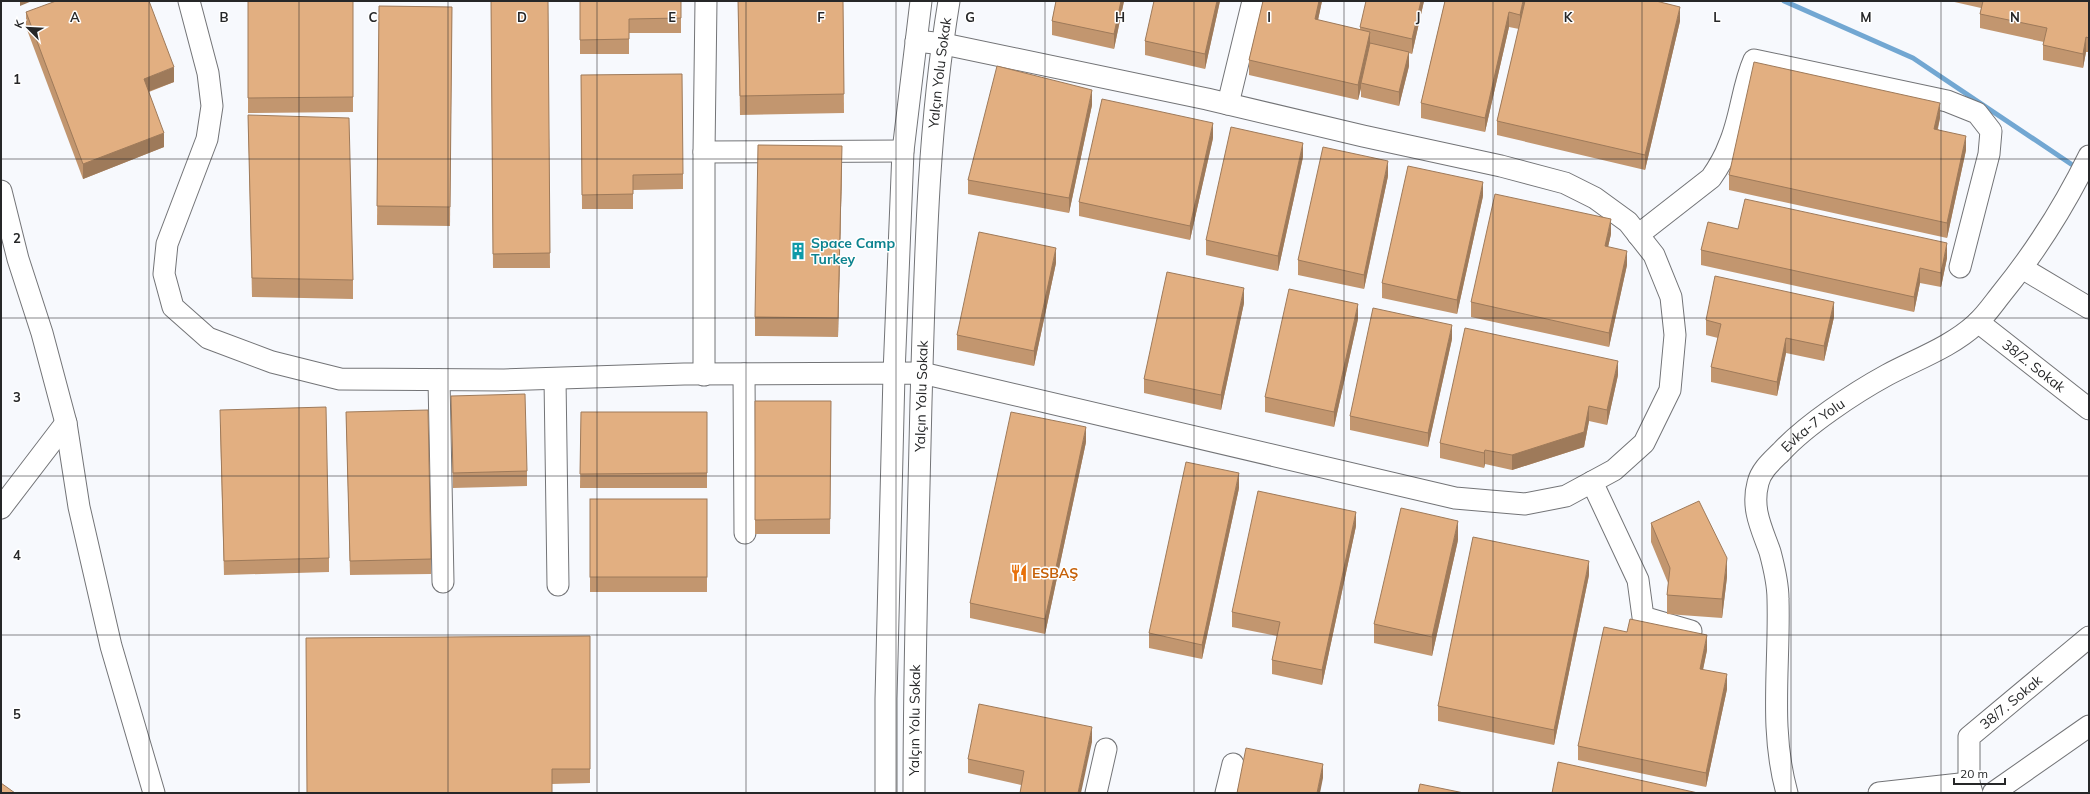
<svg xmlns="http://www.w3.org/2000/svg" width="2090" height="794" viewBox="0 0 2090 794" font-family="Mulish,sans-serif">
  <rect width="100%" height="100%" fill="#f7f9fd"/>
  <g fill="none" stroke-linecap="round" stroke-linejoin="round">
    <polyline stroke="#72a7d2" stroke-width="5" points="1784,1 1913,58 2071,164"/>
    <g stroke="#737477" stroke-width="23">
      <g id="minor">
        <polyline points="189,1 208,73 212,106 207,139 167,244 164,274 173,307 208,338 272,362 340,379 504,380 684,374 922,373 1455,498 1525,504 1566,496 1614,470 1644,443 1670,390 1675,335 1671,297 1654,255 1628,222 1595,198 1565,183 1501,166 1363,136 1207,99 944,44 916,41"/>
        <polyline points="1228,104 1253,1"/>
        <polyline points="704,152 903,151"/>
        <polyline points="1,191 18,259 42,333 66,423 79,507 111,646 154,793"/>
        <path d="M1638 235 1711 178C1718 168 1725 156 1729 145 1741 118 1742 87 1754 60L1947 101 1977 113 1991 131 1989 154 1960 267"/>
        <polyline points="2022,268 2089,308"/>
        <path id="s1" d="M1978 322 2089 409"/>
        <polyline points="744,374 745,533"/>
        <polyline points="704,375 704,152 706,1"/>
        <polyline points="555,379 558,585"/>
        <polyline points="439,380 443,582"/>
        <polyline points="1592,482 1638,580 1643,617 1691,631"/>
        <polyline points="1,508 66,423"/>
        <polyline points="886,793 886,699 894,374 903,151 921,1"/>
        <path id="s2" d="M914 793C914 663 918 533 921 402 925 268 927 134 949 1"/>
        <polyline points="1096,793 1106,749"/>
        <polyline points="1226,793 1233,764"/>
        <path id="s3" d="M1787 793C1769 729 1780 665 1778 599 1778 584 1774 567 1770 552 1762 529 1751 509 1758 483 1761 470 1772 461 1781 452 1806 425 1854 393 1887 375 1917 359 1951 347 1976 324 1986 315 1994 303 2002 293 2036 251 2065 205 2089 156"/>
        <polyline points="1879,793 1969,783"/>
        <path id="s4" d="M1972 793 1969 783V737L2089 637"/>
        <polyline points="1993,793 2089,726"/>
      </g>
    </g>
    <use href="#minor" stroke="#fff" stroke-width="21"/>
  </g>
  <g fill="#c2966f">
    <polygon points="248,1 353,1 353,112 248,113"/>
    <polygon points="491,1 548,1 550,268 493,268"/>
    <polygon points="580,1 681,1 681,33 629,33 629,54 580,54"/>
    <polygon points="738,1 843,1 844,113 740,115"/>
    <polygon points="1056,1 1124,1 1114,49 1052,35 1052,21"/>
    <polygon points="1220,1 1205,69 1145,55 1145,41"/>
    <polygon points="1263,1 1322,1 1318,20 1360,30 1360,27 1424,1 1412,54 1409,53 1409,66 1399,106 1361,97 1361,88 1358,100 1249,75 1249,60"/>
    <polygon points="1445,1 1680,21 1645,170 1497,135 1497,121 1519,29 1509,27 1485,132 1421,118 1421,103"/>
    <polygon points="1950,1 2089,1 2089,52 2086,52 2083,68 2043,60 2043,45 2044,42 1980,28 1980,14 1981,8"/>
    <polygon points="379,6 452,7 450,226 377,225"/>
    <polygon points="26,12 174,82 149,92 164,147 83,179 26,27"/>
    <polygon points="581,75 683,174 683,189 633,190 633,209 582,209"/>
    <polygon points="1092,105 1069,213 968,194 968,180"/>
    <polygon points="248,115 353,280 353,299 252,297"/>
    <polygon points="1940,118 1938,129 1966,150 1947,238 1729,190 1729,175"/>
    <polygon points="1213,138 1190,240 1079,216 1079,202"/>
    <polygon points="1303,157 1278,271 1206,255 1206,240"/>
    <polygon points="842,165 838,337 755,336 755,317"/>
    <polygon points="1388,176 1364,289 1298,275 1298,260"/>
    <polygon points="1483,196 1457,314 1382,298 1382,283"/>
    <polygon points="1738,229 1947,258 1941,287 1920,283 1914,312 1701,265 1701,250"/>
    <polygon points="1611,234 1608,247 1627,265 1609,347 1471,317 1471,302"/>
    <polygon points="1056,263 1034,366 957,350 957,335"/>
    <polygon points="1244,303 1221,410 1144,393 1144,379"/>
    <polygon points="1834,317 1824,361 1786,353 1777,396 1711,382 1711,367 1718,338 1706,335 1706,320"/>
    <polygon points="1358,319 1334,427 1265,412 1265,397"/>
    <polygon points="1452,339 1428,447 1350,430 1350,416"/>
    <polygon points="1618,375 1607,425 1589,421 1584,447 1512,470 1485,464 1484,468 1440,458 1440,443"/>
    <polygon points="755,401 831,401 830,534 755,534"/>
    <polygon points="451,410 527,471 527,486 453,488"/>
    <polygon points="346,412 431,559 431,574 350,575"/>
    <polygon points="581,412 707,412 707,488 580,488"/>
    <polygon points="220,424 329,558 329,572 224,575"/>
    <polygon points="1086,442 1045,634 970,618 970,603"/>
    <polygon points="1239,488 1202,659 1149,648 1149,633"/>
    <rect x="590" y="499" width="117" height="93"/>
    <polygon points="1651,523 1727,577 1722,618 1667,614 1667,595 1668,583 1651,542"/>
    <polygon points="1356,526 1322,685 1272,674 1272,660 1277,636 1232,627 1232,612"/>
    <polygon points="1458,540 1432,656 1374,643 1374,624"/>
    <polygon points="1589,575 1554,745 1438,721 1438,706"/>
    <polygon points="590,636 590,783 552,784 306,638"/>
    <polygon points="1707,650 1703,670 1727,689 1706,787 1578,760 1578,746"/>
    <polygon points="1092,742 1021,785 968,773 968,759"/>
  </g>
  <g fill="#9e7a5a">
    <polygon points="20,1 32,1 20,6"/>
    <polygon points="1121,1 1124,1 1114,49 1114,34"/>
    <polygon points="1217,1 1220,1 1205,69 1205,54"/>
    <polygon points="1319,1 1322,1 1315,34 1315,19"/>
    <polygon points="1421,1 1424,1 1412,54 1412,39"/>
    <polygon points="1523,1 1526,1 1520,29 1520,15"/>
    <polygon points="1680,7 1680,21 1645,170 1645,155"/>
    <polygon points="1509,12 1509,27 1485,132 1485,118"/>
    <polygon points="1370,32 1370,46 1361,83 1361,88 1358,100 1358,85"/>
    <polygon points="2086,37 2086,52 2083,68 2083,54"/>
    <polygon points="1409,52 1409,66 1399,106 1399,92"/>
    <polygon points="174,67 174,82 144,93 144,79"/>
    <polygon points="1092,90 1092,105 1069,213 1069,198"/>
    <polygon points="1940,103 1940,118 1934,143 1934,129"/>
    <polygon points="1213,123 1213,138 1190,240 1190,226"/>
    <polygon points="164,133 164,147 83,179 83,164"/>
    <polygon points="1966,136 1966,150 1947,238 1947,223"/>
    <polygon points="1303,143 1303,157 1278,271 1278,256"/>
    <polygon points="842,146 842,165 838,337 838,318"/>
    <polygon points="1388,161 1388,176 1364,289 1364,275"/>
    <polygon points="1483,182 1483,196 1457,314 1457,300"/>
    <polygon points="1611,219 1611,234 1605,260 1605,246"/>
    <polygon points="1947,243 1947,258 1941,287 1941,273"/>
    <polygon points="1056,248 1056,263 1034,366 1034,351"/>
    <polygon points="1627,251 1627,265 1609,347 1609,333"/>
    <polygon points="1920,268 1920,283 1914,312 1914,297"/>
    <polygon points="1244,288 1244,303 1221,410 1221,395"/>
    <polygon points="1834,302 1834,317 1824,361 1824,346"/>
    <polygon points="1358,304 1358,319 1334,427 1334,412"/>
    <polygon points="1452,325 1452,339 1428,447 1428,433"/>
    <polygon points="1786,338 1786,353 1777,396 1777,382"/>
    <polygon points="1618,361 1618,375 1607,425 1607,410"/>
    <polygon points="1589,406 1589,421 1584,447 1512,470 1512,455"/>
    <polygon points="1086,427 1086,442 1045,634 1045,619"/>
    <polygon points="1485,450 1485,464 1484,468 1484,453"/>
    <polygon points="1239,473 1239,488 1202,659 1202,645"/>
    <polygon points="1356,512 1356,526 1322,685 1322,670"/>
    <polygon points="1458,521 1458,540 1432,656 1432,637"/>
    <polygon points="1727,558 1727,577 1722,618 1722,599"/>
    <polygon points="1589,561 1589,575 1554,745 1554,730"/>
    <polygon points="1707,635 1707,650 1700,683 1700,669"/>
    <polygon points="1727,674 1727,689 1706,787 1706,773"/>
    <polygon points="1092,727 1092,742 1081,793 1078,793"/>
    <polygon points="1323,764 1323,778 1320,793 1317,793"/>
  </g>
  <g fill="#e2af81" stroke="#9e7a5a">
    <polygon points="56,1 149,1 174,67 144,79 164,133 83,164 26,12"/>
    <polygon points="248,1 353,1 353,97 248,98"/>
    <polygon points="491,1 548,1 550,253 493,254"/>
    <polygon points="580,1 681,1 681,18 629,19 629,39 580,40"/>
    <polygon points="738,1 843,1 844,94 740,96"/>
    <polygon points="1056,1 1121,1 1114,34 1052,21"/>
    <polygon points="1154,1 1217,1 1205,54 1145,41"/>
    <polygon points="1263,1 1319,1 1315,19 1370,32 1358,85 1249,60"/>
    <polygon points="1366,1 1421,1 1412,39 1360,27"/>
    <polygon points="1445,1 1523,1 1520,15 1509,12 1485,118 1421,103"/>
    <polygon points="1525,1 1656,1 1680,7 1645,155 1497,121"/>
    <polygon points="1983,1 2089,1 2089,38 2086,37 2083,54 2043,45 2047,28 1980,14"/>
    <polygon points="379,6 452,7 450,207 377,206"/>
    <polygon points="1370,43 1409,52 1399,92 1361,83"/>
    <polygon points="1754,62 1940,103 1934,129 1966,136 1947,223 1729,175"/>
    <polygon points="997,66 1092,90 1069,198 968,180"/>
    <polygon points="682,74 683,174 633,175 633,194 582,195 581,75"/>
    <polygon points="1102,99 1213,123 1190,226 1079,202"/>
    <polygon points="248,115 349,118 353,280 252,278"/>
    <polygon points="1231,127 1303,143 1278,256 1206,240"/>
    <polygon points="758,145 842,146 838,318 755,317"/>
    <polygon points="1323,147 1388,161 1364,275 1298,260"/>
    <polygon points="1408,166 1483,182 1457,300 1382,283"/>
    <polygon points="1495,194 1611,219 1605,246 1627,251 1609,333 1471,302"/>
    <polygon points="1745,199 1947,243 1941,273 1920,268 1914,297 1701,250 1708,222 1738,229"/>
    <polygon points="979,232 1056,248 1034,351 957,335"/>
    <polygon points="1167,272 1244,288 1221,395 1144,379"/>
    <polygon points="1715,276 1834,302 1824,346 1786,338 1777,382 1711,367 1721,324 1706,320"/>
    <polygon points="1289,289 1358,304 1334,412 1265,397"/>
    <polygon points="1373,308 1452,325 1428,433 1350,416"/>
    <polygon points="1465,328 1618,361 1607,410 1589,406 1584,432 1512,455 1485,450 1484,453 1440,443"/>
    <polygon points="525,394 527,471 453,473 451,396"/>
    <polygon points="755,401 831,401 830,519 755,520"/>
    <polygon points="326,407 329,558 224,561 220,410"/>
    <polygon points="428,410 431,559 350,561 346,412"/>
    <polygon points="581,412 707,412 707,473 580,474"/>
    <polygon points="1011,412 1086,427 1045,619 970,603"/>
    <polygon points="1186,462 1239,473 1202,645 1149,633"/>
    <polygon points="1258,491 1356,512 1322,670 1272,660 1280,622 1232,612"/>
    <rect x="590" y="499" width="117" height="78"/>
    <polygon points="1699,501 1727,558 1722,599 1667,595 1670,568 1651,523"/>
    <polygon points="1401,508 1458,521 1432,637 1374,624"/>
    <polygon points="1473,537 1589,561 1554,730 1438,706"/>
    <polygon points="1630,619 1707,635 1700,669 1727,674 1706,773 1578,746 1604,627 1627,632"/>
    <polygon points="590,636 590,769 552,769 552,793 307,793 306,638"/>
    <polygon points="979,704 1092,727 1078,793 1020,793 1024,771 968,759"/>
    <polygon points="1246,748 1323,764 1317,793 1237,793"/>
    <polygon points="1558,762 1698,793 1552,793"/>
    <polygon points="1,783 15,793 1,793"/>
    <polygon points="1420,784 1464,793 1418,793"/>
  </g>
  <path fill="none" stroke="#262728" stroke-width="1" stroke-opacity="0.55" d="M149 1V793M299 1V793M448 1V793M597 1V793M746 1V793M896 1V793M1045 1V793M1194 1V793M1344 1V793M1493 1V793M1642 1V793M1791 1V793M1941 1V793M1 159H2089M1 318H2089M1 476H2089M1 635H2089"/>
  <defs>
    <g id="building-bare" transform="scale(1.38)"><path d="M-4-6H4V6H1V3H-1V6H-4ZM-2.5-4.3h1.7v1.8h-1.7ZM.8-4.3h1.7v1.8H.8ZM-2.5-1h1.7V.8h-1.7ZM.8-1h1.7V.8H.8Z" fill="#0f9aa8" stroke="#fff" stroke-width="2.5" paint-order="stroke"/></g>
    <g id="restaurant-bare" transform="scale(1.38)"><path d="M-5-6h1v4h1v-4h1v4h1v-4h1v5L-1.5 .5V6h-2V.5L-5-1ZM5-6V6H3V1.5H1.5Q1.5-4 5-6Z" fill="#e8710a" stroke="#fff" stroke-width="2.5" paint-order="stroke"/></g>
  </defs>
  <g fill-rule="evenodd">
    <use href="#building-bare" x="798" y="251"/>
    <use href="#restaurant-bare" x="1019" y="573"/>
  </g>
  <g text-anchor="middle" stroke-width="3" stroke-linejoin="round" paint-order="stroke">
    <g font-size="14" fill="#262728" stroke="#fff">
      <text dy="5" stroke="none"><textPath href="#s2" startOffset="721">Yalçın Yolu Sokak</textPath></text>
      <text dy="5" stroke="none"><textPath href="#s1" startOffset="71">38/2. Sokak</textPath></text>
      <text dy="5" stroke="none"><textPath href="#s2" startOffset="397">Yalçın Yolu Sokak</textPath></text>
      <text dy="5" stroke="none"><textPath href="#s3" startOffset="395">Evka-7 Yolu</textPath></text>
      <text dy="5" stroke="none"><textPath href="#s4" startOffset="111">38/7. Sokak</textPath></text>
      <text dy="5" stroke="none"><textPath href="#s2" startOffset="73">Yalçın Yolu Sokak</textPath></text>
    </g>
    <g font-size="14" font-weight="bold" fill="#0d838f" stroke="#fff" text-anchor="start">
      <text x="811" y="248">Space Camp<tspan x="811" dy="16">Turkey</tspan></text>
    </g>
    <g font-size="14" font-weight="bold" fill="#c56008" stroke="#fff" text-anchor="start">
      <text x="1032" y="578">ESBAŞ</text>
    </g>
  </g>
  <g font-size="13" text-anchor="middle" font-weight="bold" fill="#262728" stroke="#fff" stroke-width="3" stroke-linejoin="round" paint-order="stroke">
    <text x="75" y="22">A</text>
    <text x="224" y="22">B</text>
    <text x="373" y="22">C</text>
    <text x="522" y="22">D</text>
    <text x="672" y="22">E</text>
    <text x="821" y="22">F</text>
    <text x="970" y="22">G</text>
    <text x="1120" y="22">H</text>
    <text x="1269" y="22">I</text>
    <text x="1418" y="22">J</text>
    <text x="1568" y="22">K</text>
    <text x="1717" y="22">L</text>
    <text x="1866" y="22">M</text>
    <text x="2015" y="22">N</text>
    <text x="17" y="84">1</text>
    <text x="17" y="243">2</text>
    <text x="17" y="402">3</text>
    <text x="17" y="560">4</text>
    <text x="17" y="719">5</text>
  </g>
  <rect width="2090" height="794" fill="none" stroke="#262728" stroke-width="4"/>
  <g transform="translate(28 28) rotate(294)" stroke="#ffffff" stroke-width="3" paint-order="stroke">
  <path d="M0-3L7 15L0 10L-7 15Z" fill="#262728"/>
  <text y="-6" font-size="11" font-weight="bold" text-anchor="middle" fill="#262728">K</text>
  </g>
  <path d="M1954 778v6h51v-6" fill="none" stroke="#262728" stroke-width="2"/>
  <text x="1960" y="778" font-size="12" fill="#262728" stroke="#ffffff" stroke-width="3" paint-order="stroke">20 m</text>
</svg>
